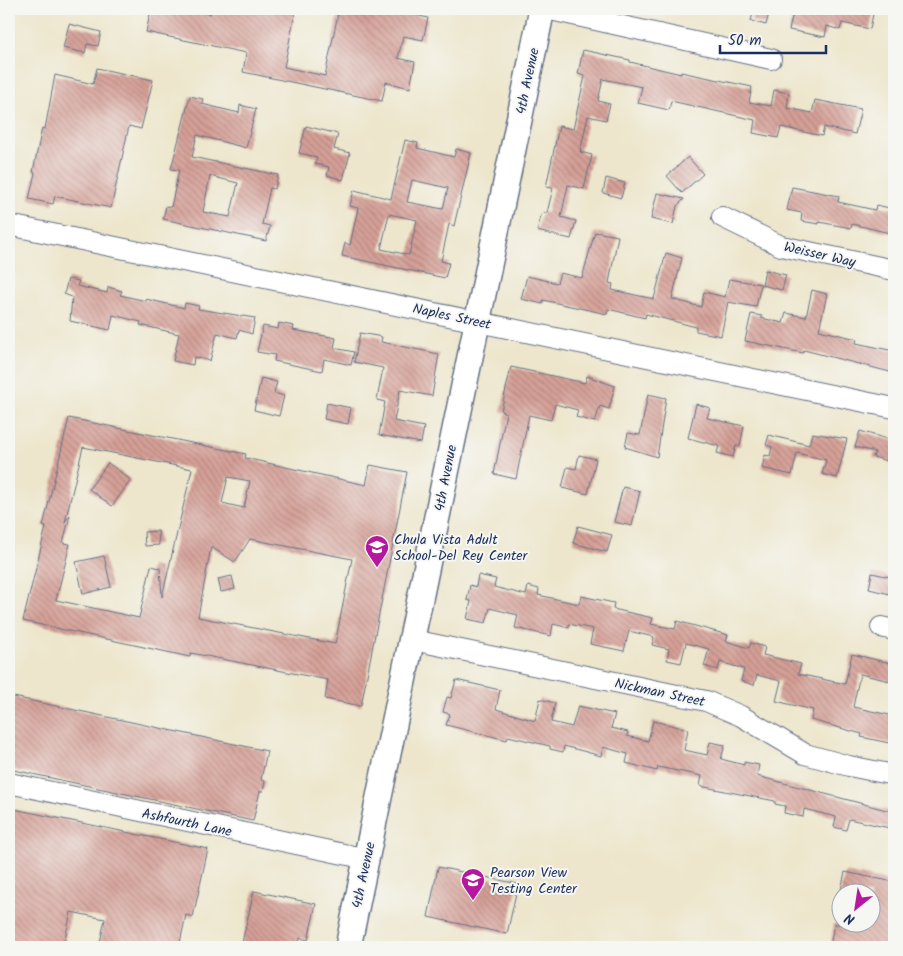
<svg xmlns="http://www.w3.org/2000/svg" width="903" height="956" viewBox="0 0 903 956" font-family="Kalam,sans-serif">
  <defs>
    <pattern id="building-back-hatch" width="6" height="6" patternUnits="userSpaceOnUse" patternTransform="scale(1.25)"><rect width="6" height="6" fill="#d6a097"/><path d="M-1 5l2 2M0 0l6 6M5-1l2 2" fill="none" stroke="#ad837e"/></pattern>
  </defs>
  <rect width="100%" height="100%" fill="#f6f6f2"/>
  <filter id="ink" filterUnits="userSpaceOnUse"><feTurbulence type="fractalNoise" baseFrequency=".02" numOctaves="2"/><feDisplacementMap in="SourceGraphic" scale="10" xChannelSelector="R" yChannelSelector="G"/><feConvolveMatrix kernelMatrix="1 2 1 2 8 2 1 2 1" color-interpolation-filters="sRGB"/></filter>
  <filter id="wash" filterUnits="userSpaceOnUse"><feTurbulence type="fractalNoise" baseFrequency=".0096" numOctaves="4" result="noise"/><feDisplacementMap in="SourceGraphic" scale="20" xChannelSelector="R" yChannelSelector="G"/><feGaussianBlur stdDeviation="1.12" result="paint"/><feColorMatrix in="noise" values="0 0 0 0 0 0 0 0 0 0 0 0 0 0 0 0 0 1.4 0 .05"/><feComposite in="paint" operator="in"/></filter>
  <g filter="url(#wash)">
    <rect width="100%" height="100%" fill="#ede6cc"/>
    <g id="blocks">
      <g fill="url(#building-back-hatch)" fill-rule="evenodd">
        <polygon points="151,9 185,9 210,14 211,9 296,9 284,67 325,76 339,9 408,9 407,13 428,18 423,40 403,36 398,58 415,62 410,88 386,82 382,101 243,72 246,53 146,32"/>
        <polygon points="754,9 770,9 766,25 751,21"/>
        <polygon points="794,9 837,9 852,13 853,9 874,9 870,29 842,23 840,30 827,26 825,37 789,30"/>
        <polygon points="69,24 101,32 98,46 87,44 85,53 63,48"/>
        <polygon points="583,50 630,60 630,62 681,74 681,72 752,87 749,102 771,106 774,90 789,93 787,108 812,113 815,100 861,109 855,134 824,127 822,136 781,127 778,138 753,133 755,120 671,101 669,110 638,103 642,87 603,79 598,101 610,104 606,120 588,116 580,152 592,155 584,189 568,185 561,217 576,221 571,239 537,231 542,212 547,213 553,188 546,187 559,126 573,129 585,76 578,74"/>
        <polygon points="97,68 153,80 141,129 129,126 111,208 55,196 53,204 29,199 35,173 33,172 42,128 45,129 55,75 93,84"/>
        <path d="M190 96 203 99 202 104 239 113 240 105 256 109 246 148 197 135 192 157 278 175 275 189 270 188 262 224 270 226 266 241 163 219 166 206 171 207 179 170 171 169ZM210 176 238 183 230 217 203 212Z"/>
        <polygon points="306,126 338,134 334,149 350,153 343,180 327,175 329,167 315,164 317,157 299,153"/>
        <path d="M405 140 418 143 417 148 454 157 456 149 471 153 454 226 449 224 441 261 449 263 445 278 342 256 345 243 350 245 358 208 350 206 354 190 391 199ZM412 180 448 188 443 209 407 202ZM389 214 417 220 409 255 381 249Z"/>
        <polygon points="688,157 703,174 682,193 667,176"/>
        <polygon points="606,178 625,183 621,198 603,193"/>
        <polygon points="792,187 839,196 838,202 875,210 876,205 894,209 894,234 852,224 851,228 819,222 819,224 801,221 802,213 787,210"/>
        <polygon points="657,193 684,199 677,206 673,224 651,219"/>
        <polygon points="595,232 618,236 609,283 613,284 612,290 654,299 666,253 682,258 672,299 701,307 704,292 725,297 729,279 761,284 756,307 728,302 721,336 696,331 696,327 646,314 645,318 608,309 607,314 543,300 543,304 521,299 527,276 557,283 560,273 582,278"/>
        <polygon points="765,270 786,275 782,290 762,285"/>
        <polygon points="68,279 79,281 77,286 107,293 108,287 122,291 120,295 146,301 146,299 184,308 185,303 199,306 198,309 255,318 252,334 239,330 237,338 217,333 210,361 194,357 193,365 173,361 179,334 140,325 141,322 113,315 110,330 70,321 72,297 64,294"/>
        <polygon points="812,290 827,294 819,330 857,339 856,343 894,351 894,373 804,350 803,353 745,341 751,314 762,316 761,318 783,323 786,313 806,317"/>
        <polygon points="279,323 294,326 293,330 336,338 334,348 354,352 351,365 324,359 322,371 274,361 275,355 257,352 263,326 278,329"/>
        <polygon points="360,333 382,337 381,342 439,354 432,396 400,390 394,421 424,427 421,443 379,435 385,402 377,400 383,368 354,362"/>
        <polygon points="511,367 585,383 587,376 615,386 609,409 600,406 595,422 576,417 578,410 555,404 551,420 529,415 516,479 494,474 506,413 501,411"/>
        <polygon points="261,378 277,382 274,393 284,396 279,416 254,410"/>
        <polygon points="648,394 666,398 657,457 625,447 628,433 640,435"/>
        <polygon points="327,403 351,408 348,424 324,419"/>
        <polygon points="696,404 710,408 707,418 744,426 740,446 736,446 733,457 717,453 719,446 688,438"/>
        <path d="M69 418 246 454 245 458 366 485 370 465 407 472 361 706 325 699 328 680 191 653 190 657 23 621 46 527 43 526ZM83 447 192 469 162 597 160 568 151 566 139 618 56 600 70 544 63 543 70 515 65 522ZM228 477 250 481 244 508 222 503ZM250 539 352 559 335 644 198 617 211 547 235 562Z"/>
        <polygon points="860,431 894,441 894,463 873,457 875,452 855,447"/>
        <polygon points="812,433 847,439 837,478 822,474 826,460 797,453 792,475 762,468 765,455 770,456 772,447 766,445 769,435 809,445"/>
        <polygon points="579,455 596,459 588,494 562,488 567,467 576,469"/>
        <polygon points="108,463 131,480 112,506 89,489"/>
        <polygon points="623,487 640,491 632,526 614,522"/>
        <polygon points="578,526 612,535 607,552 573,543"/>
        <polygon points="158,531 159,545 145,546 144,532"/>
        <polygon points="104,556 111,587 83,594 76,562"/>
        <polygon points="872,573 894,578 894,595 869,589"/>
        <polygon points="478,575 496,579 494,587 526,595 528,586 539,589 538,595 579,604 581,596 614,603 613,609 653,618 651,624 675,629 677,621 728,635 726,641 749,648 751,643 765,647 763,655 801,664 798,674 845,684 852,654 894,664 894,682 860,674 853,707 894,716 894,744 861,737 862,734 811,720 813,710 776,701 781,681 757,675 754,685 741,681 744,669 720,662 718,670 704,666 709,649 686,643 681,663 667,660 669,649 652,645 654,637 629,631 624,651 590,644 593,629 569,624 569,628 553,624 551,636 515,628 518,615 490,608 486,623 467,619 471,601 467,600 470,585 476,587"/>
        <polygon points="232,576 235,589 221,592 218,579"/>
        <polygon points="456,680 500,690 496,709 535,721 540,699 555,703 551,722 572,727 578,706 615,714 611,728 628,732 627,736 648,741 653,721 688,729 684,750 707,755 710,742 725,745 721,759 744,765 744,762 759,765 757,776 894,812 894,829 849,819 846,830 834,827 836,817 804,809 803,817 784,813 785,806 775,804 775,801 700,786 702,776 658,767 657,771 626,763 628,754 603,747 601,756 564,746 563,752 550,749 550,746 508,736 507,740 446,725 450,714 443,712 447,697 451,698"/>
        <polygon points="9,696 267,751 261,780 265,781 263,791 260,791 253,821 9,769"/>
        <polygon points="9,808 208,849 193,917 186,915 179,947 99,947 105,919 71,912 63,947 9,947 9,919 13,899 11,899 13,889 9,889"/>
        <polygon points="438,867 518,884 507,934 428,917"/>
        <polygon points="845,872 894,882 894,947 830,947 834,924 870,924 870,894 840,894"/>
        <polygon points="254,891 316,904 308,940 300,938 299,947 241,947"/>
      </g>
    </g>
  </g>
  <g filter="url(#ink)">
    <use href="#blocks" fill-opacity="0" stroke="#646f84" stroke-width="1"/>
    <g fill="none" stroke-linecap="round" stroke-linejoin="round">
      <g stroke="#646f84" stroke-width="22">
        <g id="minor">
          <polyline points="546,9 771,59"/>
          <polyline points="722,217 781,246 894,270"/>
          <polyline points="9,225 894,408"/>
          <polyline points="881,627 894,630"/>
          <polyline points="413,640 706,701 741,716 805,754 849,766 894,775"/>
          <polyline points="9,783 367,859"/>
        </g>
      </g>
      <g stroke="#646f84" stroke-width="28">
        <polyline id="major" points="348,947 542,9"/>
      </g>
      <use href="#minor" stroke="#fff" stroke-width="20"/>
      <use href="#major" stroke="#fff" stroke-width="25"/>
    </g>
  </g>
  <defs>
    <g id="school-pin" transform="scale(1.25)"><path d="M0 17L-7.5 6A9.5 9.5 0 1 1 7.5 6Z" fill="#b5179e" stroke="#f6f6f2"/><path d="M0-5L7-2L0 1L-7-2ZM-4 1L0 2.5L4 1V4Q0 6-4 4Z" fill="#fff"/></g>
  </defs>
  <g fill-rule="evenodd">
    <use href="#school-pin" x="377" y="547"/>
    <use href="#school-pin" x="473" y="880"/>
  </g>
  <g text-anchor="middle" stroke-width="4" stroke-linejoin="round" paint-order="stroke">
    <g font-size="14" fill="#1b2f5e" stroke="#f6f6f2">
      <text transform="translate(527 81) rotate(-78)" y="5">4th Avenue</text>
      <text transform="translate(820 254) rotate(13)" y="5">Weisser Way</text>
      <text transform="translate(452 316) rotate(12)" y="5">Naples Street</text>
      <text transform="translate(445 478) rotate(-79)" y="5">4th Avenue</text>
      <text transform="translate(660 692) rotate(12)" y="5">Nickman Street</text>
      <text transform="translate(187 822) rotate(12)" y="5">Ashfourth Lane</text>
      <text transform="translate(363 875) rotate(-78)" y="5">4th Avenue</text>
    </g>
    <g font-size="14" fill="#1b2f5e" stroke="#f6f6f2" text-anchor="start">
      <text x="394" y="544">Chula Vista Adult<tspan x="394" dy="16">School-Del Rey Center</tspan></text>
      <text x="490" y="877">Pearson View<tspan x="490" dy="16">Testing Center</tspan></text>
    </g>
  </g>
  <rect width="903" height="956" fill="none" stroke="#f6f6f2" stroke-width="30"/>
  <g transform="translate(856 908) rotate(210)"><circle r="24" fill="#f6f6f2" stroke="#9ea6b7"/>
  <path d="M0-4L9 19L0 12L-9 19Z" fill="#b5179e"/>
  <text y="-8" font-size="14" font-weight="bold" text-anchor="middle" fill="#1b2f5e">N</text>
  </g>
  <path d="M720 45v8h106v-8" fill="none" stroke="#1b2f5e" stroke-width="2.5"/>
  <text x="728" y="45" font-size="15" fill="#1b2f5e" stroke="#f6f6f2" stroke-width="4" paint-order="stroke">50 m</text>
</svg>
